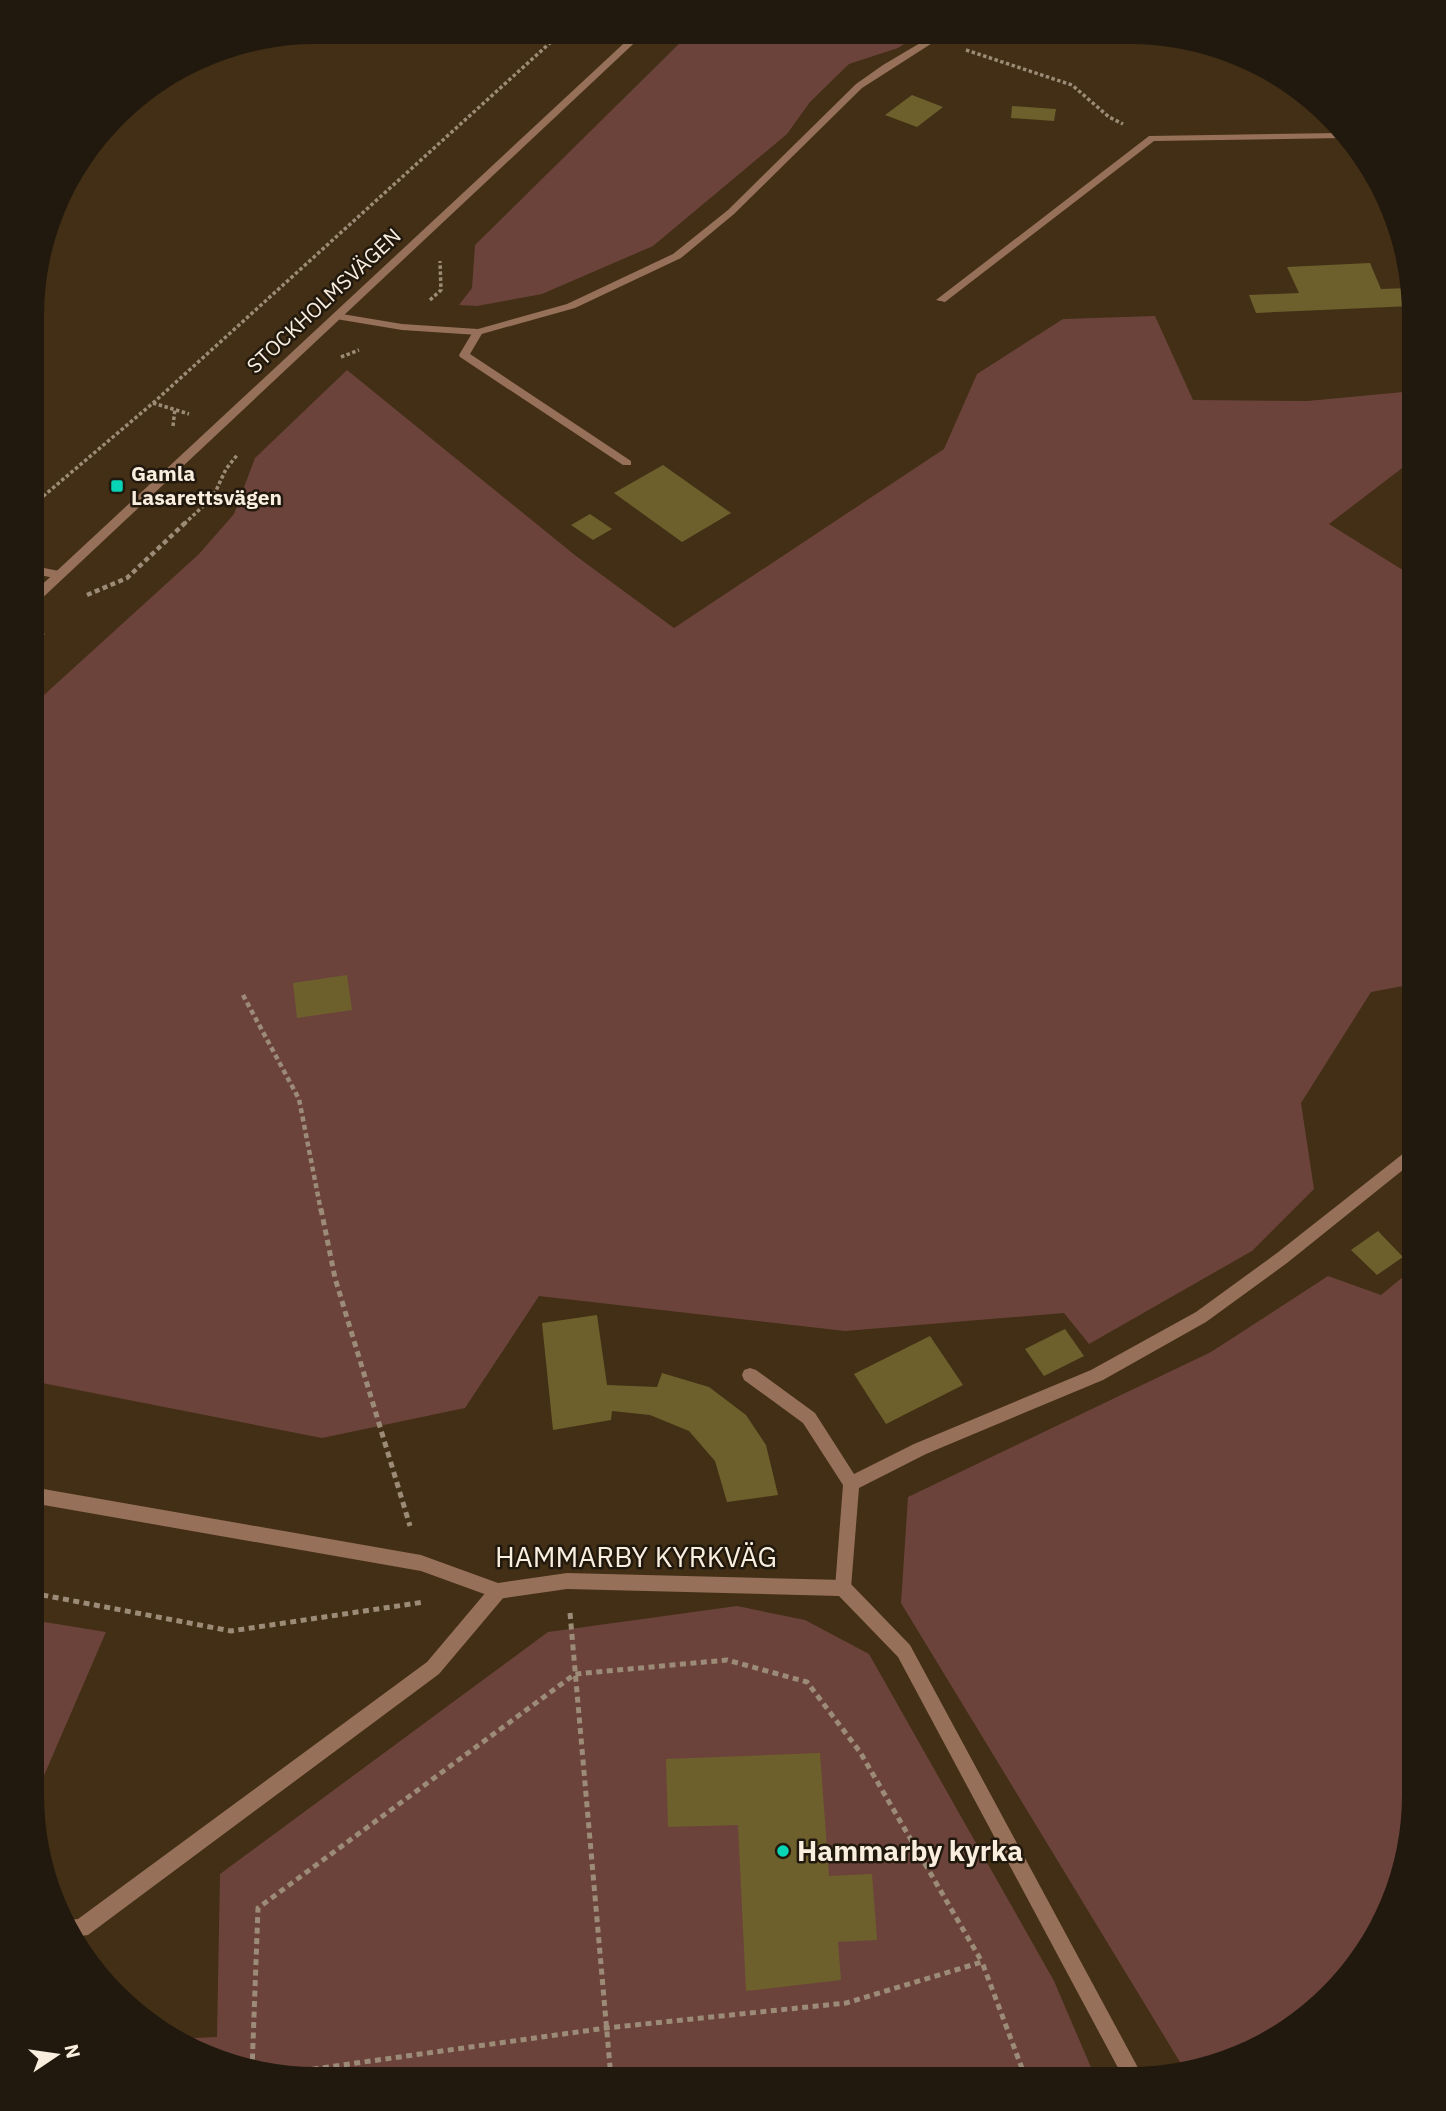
<svg xmlns="http://www.w3.org/2000/svg" width="1446" height="2111" viewBox="0 0 1446 2111" font-family="'IBM Plex Sans',sans-serif">
  <rect width="100%" height="100%" fill="#422f15"/>
  <g fill="#6b433b">
    <polygon points="315,32 396,32 209,55 224,47"/>
    <polygon points="690,33 920,33 898,48 849,64 810,102 787,134 653,246 542,294 477,306 459,305 472,288 475,245"/>
    <polygon points="1155,316 1193,400 1307,401 1414,391 1414,459 1329,524 1414,577 1414,984 1371,992 1301,1103 1314,1189 1252,1251 1089,1344 1064,1313 845,1331 539,1296 465,1408 322,1438 32,1381 33,705 199,554 234,514 255,458 347,370 576,556 674,628 944,449 977,374 1063,319"/>
    <polygon points="1414,1268 1414,1815 1399,1887 1366,1954 1317,2009 1256,2050 1183,2067 901,1603 908,1497 1211,1352 1328,1276 1381,1295"/>
    <polygon points="737,1606 805,1620 869,1654 1054,1981 1096,2079 279,2077 207,2058 174,2039 217,2037 220,1874 548,1632"/>
    <polygon points="32,1620 106,1632 33,1801 32,1796"/>
  </g>
  <g fill="#6e602c">
    <polygon points="912,95 943,107 917,127 885,115"/>
    <polygon points="1012,106 1056,109 1054,121 1011,118"/>
    <polygon points="1370,263 1381,289 1408,288 1412,306 1256,313 1249,295 1299,293 1287,267"/>
    <polygon points="663,465 704,494 731,513 682,542 614,493"/>
    <polygon points="590,514 612,529 593,540 571,525"/>
    <polygon points="347,975 352,1010 297,1018 293,983"/>
    <polygon points="1378,1231 1403,1257 1377,1275 1351,1250"/>
    <polygon points="597,1315 607,1385 657,1387 662,1373 709,1387 746,1415 766,1445 778,1495 727,1502 715,1461 689,1431 650,1415 612,1411 611,1420 553,1430 542,1323"/>
    <polygon points="1065,1329 1084,1356 1044,1376 1025,1349"/>
    <polygon points="930,1336 963,1385 886,1424 854,1374"/>
    <polygon points="820,1753 829,1876 872,1874 877,1940 838,1942 841,1980 746,1991 738,1825 668,1827 666,1759"/>
  </g>
  <g fill="none" stroke-linecap="round" stroke-linejoin="round">
    <g stroke="#9c8c77" stroke-width="3.5" stroke-dasharray="3.5 2.5" stroke-linecap="butt">
      <polyline points="966,50 1072,85 1109,117 1123,124"/>
      <polyline points="430,300 441,290 440,261"/>
      <polyline points="341,357 359,350"/>
      <polyline points="153,403 189,414"/>
      <polyline points="173,426 175,409"/>
      <polyline points="34,504 153,403 562,32"/>
      <polyline points="184,524 213,497 226,469 238,454"/>
    </g>
    <g stroke="#9c8c77" stroke-width="4.5" stroke-dasharray="5 3.5" stroke-linecap="butt">
      <polyline points="87,595 127,578 186,522"/>
      <polyline points="33,641 46,630"/>
      <polyline points="243,995 299,1099 321,1211"/>
    </g>
    <g stroke="#9c8c77" stroke-width="5" stroke-dasharray="6 4.5" stroke-linecap="butt">
      <polyline points="321,1209 335,1278 410,1526"/>
      <polyline points="32,1593 231,1631 424,1602"/>
      <polyline points="570,1613 611,2078"/>
      <polyline points="252,2070 258,1908 575,1674 727,1660 807,1682 860,1752 982,1962"/>
      <polyline points="271,2075 606,2028 846,2003 982,1962 1026,2079"/>
    </g>
    <g fill="#967058" fill-rule="evenodd">
      <polygon points="478,329 483,332 470,354 631,461 631,465 623,465 460,357 459,355 474,330"/>
      <polygon points="1414,1147 1414,1161 1287,1263 1206,1322 1103,1380 926,1454 859,1488 851,1588 849,1594 843,1596 837,1594 835,1588 843,1485 803,1423 744,1380 742,1375 744,1370 750,1368 756,1370 815,1413 854,1474 914,1444 1091,1370 1196,1312 1277,1253 1409,1149"/>
      <polygon points="498,1583 504,1585 506,1591 504,1597 439,1674 88,1935 74,1937 61,1921 78,1919 427,1662 492,1585"/>
    </g>
    <g fill="#967058" fill-rule="evenodd">
      <polygon points="937,33 948,33 862,88 734,214 681,258 575,308 478,335 402,330 336,319 331,316 336,313 402,324 478,329 567,304 673,254 728,210 856,84 883,65"/>
      <polygon points="1339,133 1343,138 1154,141 945,302 936,300 1149,136"/>
      <polygon points="34,566 64,572 66,575 60,579 34,574"/>
      <polygon points="32,1487 421,1555 498,1583 567,1573 843,1580 849,1582 910,1645 1143,2077 1124,2079 898,1657 839,1596 567,1589 498,1599 421,1571 32,1503"/>
    </g>
    <polygon fill="#967058" fill-rule="evenodd" points="636,32 646,32 37,603 33,604 33,593"/>
  </g>
  <g fill="#07d5b5" stroke="#22190e" stroke-width="2.5">
    <rect x="110" y="479" width="14" height="14" rx="3.5"/>
    <circle cx="783" cy="1851" r="7"/>
  </g>
  <g text-anchor="middle" stroke-width="5" stroke-linejoin="round" paint-order="stroke">
    <g font-size="21" fill="#faeedf" stroke="#22190e">
      <text transform="translate(324 301) rotate(-43)" y="7">STOCKHOLMSVÄGEN</text>
    </g>
    <g font-size="21" font-weight="bold" fill="#faeedf" stroke="#22190e" text-anchor="start">
      <text x="131" y="481">Gamla<tspan x="131" dy="24">Lasarettsvägen</tspan></text>
    </g>
    <g font-size="28" fill="#faeedf" stroke="#22190e">
      <text x="636" y="1567">HAMMARBY KYRKVÄG</text>
    </g>
    <g font-size="28" font-weight="bold" fill="#faeedf" stroke="#22190e" text-anchor="start">
      <text x="797" y="1861">Hammarby kyrka</text>
    </g>
  </g>
  <path d="M0 0H1446V2111H0ZM316 44H1130A272 272 0 0 1 1402 316V1795A272 272 0 0 1 1130 2067H316A272 272 0 0 1 44 1795V316A272 272 0 0 1 316 44Z" fill="#22190e" fill-rule="evenodd"/>
  <g transform="translate(56 2055) rotate(77)" stroke="#22190e" stroke-width="5" paint-order="stroke">
  <path d="M0-5L12 26L0 18L-12 26Z" fill="#faeedf"/>
  <text y="-10" font-size="19" font-weight="bold" text-anchor="middle" fill="#faeedf">N</text>
  </g>
</svg>
